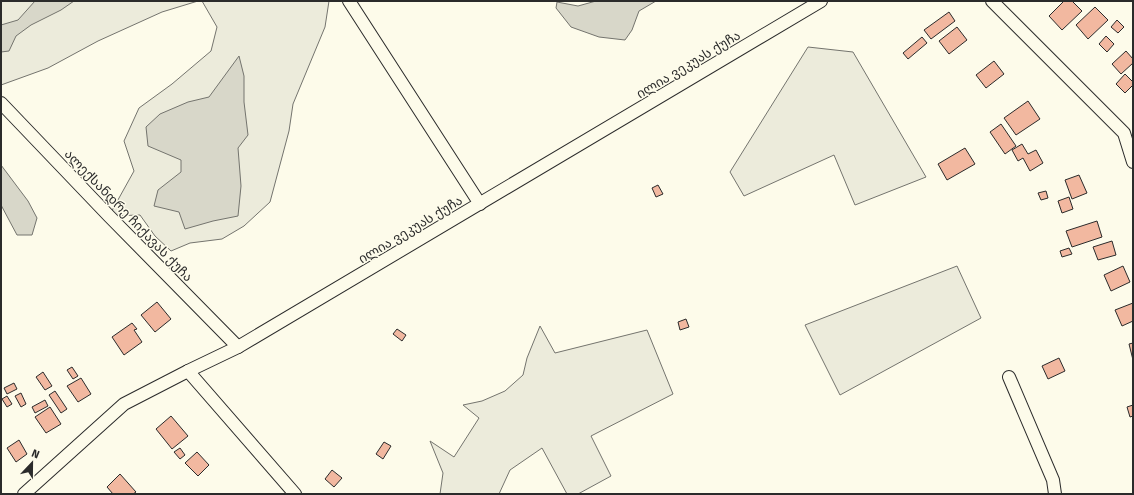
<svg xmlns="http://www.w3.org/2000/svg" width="1134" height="495" viewBox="0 0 1134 495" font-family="'Fira Sans','Noto Sans Georgian',sans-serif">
  <rect width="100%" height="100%" fill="#fdfbea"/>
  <g fill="#ecebdb" stroke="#74746e">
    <polygon points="1,1 198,1 162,12 98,41 48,68 1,85"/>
    <polygon points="202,1 329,1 325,27 293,104 289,131 270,202 244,226 222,239 190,243 171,251 155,236 140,215 109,216 134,171 124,141 139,108 172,84 211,51 217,27"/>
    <polygon points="808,47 853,52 926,177 855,205 834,155 744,196 730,172"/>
    <polygon points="957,266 981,318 840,395 805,325"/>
    <polygon points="540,326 555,353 647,330 673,394 591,436 611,476 578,494 567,494 542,448 510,470 499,494 440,494 443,473 430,441 454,457 479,418 463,405 482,401 505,391 523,375 527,358"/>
  </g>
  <g fill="#d8d7c9" stroke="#74746e">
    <polygon points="35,1 74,1 61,10 31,25 16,36 9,51 1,52 1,25 18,20"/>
    <polygon points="596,1 656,1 639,11 632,30 625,40 599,37 571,27 556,8 557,2 578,6"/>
    <polygon points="239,56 244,76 244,102 248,135 238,148 241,186 238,216 213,221 185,229 179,212 154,206 158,190 181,172 181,160 148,146 146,127 160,114 188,102 209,97"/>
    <polygon points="1,165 28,201 37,218 32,235 17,235 1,205"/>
  </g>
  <g fill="#f2b8a0" stroke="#2b2b2b">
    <polygon points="1064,1 1072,1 1082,11 1062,30 1049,16"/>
    <polygon points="1095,7 1108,20 1088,39 1076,25"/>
    <polygon points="949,12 955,21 931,39 924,30"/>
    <polygon points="1117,20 1124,27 1118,33 1111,27"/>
    <polygon points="957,27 967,40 949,54 939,41"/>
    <polygon points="1106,36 1114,44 1107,52 1099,44"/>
    <polygon points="922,37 927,43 908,59 903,53"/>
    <polygon points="1126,51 1133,59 1133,63 1121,74 1112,64"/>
    <polygon points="994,61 1004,74 986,88 976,75"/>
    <polygon points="1125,74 1133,82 1133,85 1125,93 1116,84"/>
    <polygon points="1028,101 1040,119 1016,135 1004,118"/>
    <polygon points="1001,124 1016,146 1005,154 990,132"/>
    <polygon points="1022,144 1028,154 1036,150 1043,163 1030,171 1023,158 1018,161 1012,150"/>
    <polygon points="965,148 975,164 947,180 938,164"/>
    <polygon points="1079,175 1087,193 1072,199 1065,180"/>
    <polygon points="658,185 663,194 656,197 652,188"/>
    <polygon points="1046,191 1048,198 1041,200 1038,193"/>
    <polygon points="1069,197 1073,209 1062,213 1058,201"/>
    <polygon points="1097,221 1102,237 1072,247 1066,231"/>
    <polygon points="1112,241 1116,255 1098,260 1093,247"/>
    <polygon points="1069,248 1072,254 1062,257 1060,251"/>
    <polygon points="1123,266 1130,282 1111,291 1104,275"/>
    <polygon points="157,302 171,319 155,332 141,315"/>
    <polygon points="1133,303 1133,321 1122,326 1115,310"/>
    <polygon points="686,319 689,327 680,330 678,322"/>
    <polygon points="132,323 137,329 134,330 142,342 124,355 112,337"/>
    <polygon points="397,329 406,335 402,341 393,334"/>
    <polygon points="1133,343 1133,360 1129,344"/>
    <polygon points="1059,358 1065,371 1048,379 1042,366"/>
    <polygon points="72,367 78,376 73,379 67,370"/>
    <polygon points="43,372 52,386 45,390 36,377"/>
    <polygon points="81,378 91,394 78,402 67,386"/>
    <polygon points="14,383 17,389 7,394 4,388"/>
    <polygon points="55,391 67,409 61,413 49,395"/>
    <polygon points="21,393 26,404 21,407 15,396"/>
    <polygon points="7,396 12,404 7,407 2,399"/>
    <polygon points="45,400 48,406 35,413 32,407"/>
    <polygon points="1133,405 1133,416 1130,417 1127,407"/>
    <polygon points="50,407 61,424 46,433 35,417"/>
    <polygon points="171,416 188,436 172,449 156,429"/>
    <polygon points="19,440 27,454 16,462 7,448"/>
    <polygon points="384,442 391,446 383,459 376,454"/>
    <polygon points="180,448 185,455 180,459 174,452"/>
    <polygon points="197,452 209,465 198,476 185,463"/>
    <polygon points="332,470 342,478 334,487 325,479"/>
    <polygon points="120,474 136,492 133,494 113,494 107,487"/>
  </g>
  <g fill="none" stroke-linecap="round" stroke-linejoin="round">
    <g stroke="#2b2b2b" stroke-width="14">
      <g id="minor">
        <polyline points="349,1 480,204"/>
        <polyline points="992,1 1124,133 1133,162"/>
        <polyline points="1,103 109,216 238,347"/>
        <polyline points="188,371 295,494"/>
        <polyline points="1009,377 1053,480 1055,494"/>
        <polyline points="24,494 124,404 188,371 238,347 821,1"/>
      </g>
    </g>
    <use href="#minor" stroke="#fdfbea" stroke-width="12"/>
  </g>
  <g text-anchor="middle" stroke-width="3" stroke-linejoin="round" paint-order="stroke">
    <g font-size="13" fill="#2b2b2b" stroke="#fdfbea">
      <text transform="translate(688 64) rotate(-31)" y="5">ილია ვეკუას ქუჩა</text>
      <text transform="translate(129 215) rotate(46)" y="5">ალექსანდრე ჩიქავას ქუჩა</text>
      <text transform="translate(410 229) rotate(-31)" y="5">ილია ვეკუას ქუჩა</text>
    </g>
  </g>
  <rect width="1134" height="495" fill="none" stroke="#2b2b2b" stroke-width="4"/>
  <g transform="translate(32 463) rotate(22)" stroke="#fdfbea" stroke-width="3" paint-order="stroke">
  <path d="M0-3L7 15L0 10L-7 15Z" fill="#2b2b2b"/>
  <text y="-6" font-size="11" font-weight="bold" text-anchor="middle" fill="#2b2b2b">N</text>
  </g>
</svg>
